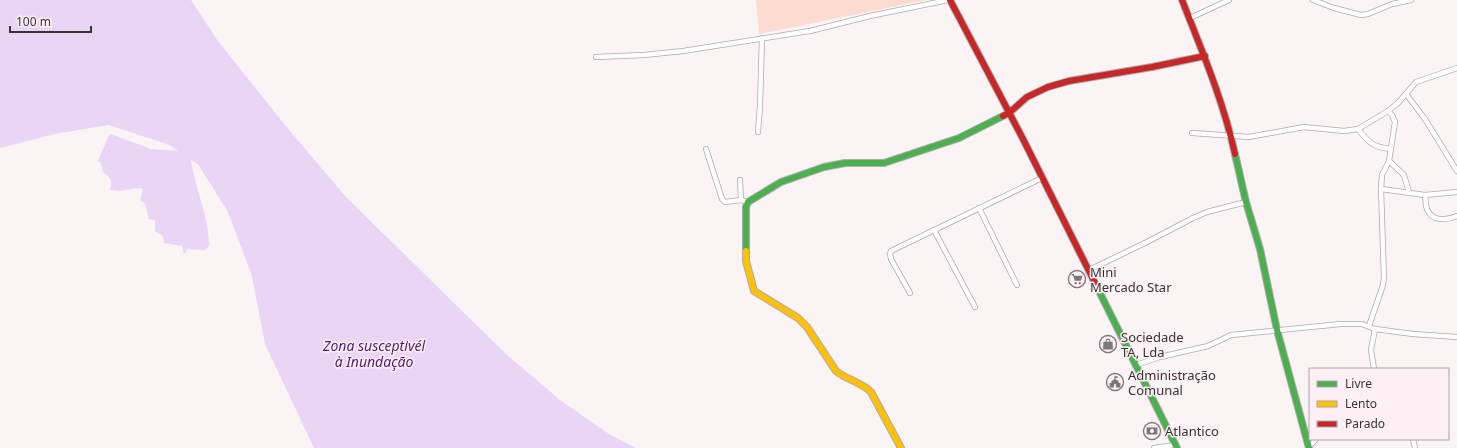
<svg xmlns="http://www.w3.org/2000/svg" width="1457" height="448" viewBox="0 0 1457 448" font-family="'Noto Sans',sans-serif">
  <rect width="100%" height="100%" fill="#faf4f5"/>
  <polygon fill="#fbdcd1" points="756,0 926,0 759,34"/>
  <path fill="#ead5f6" d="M0 0H191L218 41 285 125 346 197 507 355 560 400 609 434 636 448H314L265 344 252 276 228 212 198 164 191 160C195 189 209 216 209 246L205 250 188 249 184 254 182 246 164 243 163 236 155 231V220L149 219 145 203 140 201 143 189 140 188 119 191 110 190C113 180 111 178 103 172L101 163 98 161 109 135 111 134 151 149 178 151 170 145 109 125 55 134 0 148Z"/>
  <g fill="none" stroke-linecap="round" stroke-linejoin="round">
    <g stroke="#afaaab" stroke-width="6">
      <g id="street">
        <polyline points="1313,0 1334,8 1361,15 1368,14 1392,4 1411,0"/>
        <polyline points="1190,18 1229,0"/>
        <polyline points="596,57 644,55 683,51 810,31 870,16 948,0"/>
        <polyline points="1406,94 1425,119 1457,171"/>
        <path d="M1358 129C1369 143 1373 147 1391 149"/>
        <polyline points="758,132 760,106 762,38"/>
        <polyline points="1192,133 1249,137 1304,127 1344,131 1358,129 1388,111 1398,103 1416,82 1457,68"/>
        <polyline points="706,149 722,199 725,202 741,200 748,202"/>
        <polyline points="1389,161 1404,175 1409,192"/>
        <polyline points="740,180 741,200"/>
        <polyline points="1381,189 1425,195 1457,192"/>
        <path d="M1425 195C1426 200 1425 207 1428 211 1433 222 1448 220 1457 216"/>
        <polyline points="979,208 1017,285"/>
        <polyline points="934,230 975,307"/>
        <polyline points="1089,270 1147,242 1193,218 1207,212 1246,202"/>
        <polyline points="910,293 891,259 890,254 891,251 1042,178"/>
        <polyline points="1369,326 1383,285 1384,278 1381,189 1382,175 1389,161 1395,122 1392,115 1388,111"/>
        <polyline points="1136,365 1160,357 1208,346 1231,335 1341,324 1362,324 1375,329 1413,334 1457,337"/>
        <polyline points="1374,369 1371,350 1375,329"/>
        <polyline points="1413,439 1415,448"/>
        <polyline points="1154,448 1175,445"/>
        <polyline points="1308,448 1316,439"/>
      </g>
    </g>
    <g stroke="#afaaab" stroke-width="8">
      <g id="fast">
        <polyline points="1235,154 1246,202 1260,249 1277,330 1309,448"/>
        <polyline points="746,251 746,207 748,202 781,182 824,167 845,163 884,163 959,138 1003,116"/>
        <polyline points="1096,285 1177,448"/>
      </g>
    </g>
    <g stroke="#afaaab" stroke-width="8">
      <path id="slow" d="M746 251V261L754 291 798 318 807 327 836 371C847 380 861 382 871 392L901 448"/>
    </g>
    <g stroke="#afaaab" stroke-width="8">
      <g id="jam">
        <polyline points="950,0 1023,139 1096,285"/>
        <path d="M1182 0C1202 51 1223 100 1235 154"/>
        <polyline points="1003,116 1009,113 1027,97 1048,87 1069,81 1152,67 1205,56"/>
      </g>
    </g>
    <use href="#street" stroke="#fefdfe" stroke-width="4.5"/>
    <use href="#fast" stroke="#4caf50" stroke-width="6"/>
    <use href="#slow" stroke="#ffc107" stroke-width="6"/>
    <use href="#jam" stroke="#c62828" stroke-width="6"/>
  </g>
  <defs>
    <g id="supermarket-ring" transform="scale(0.9)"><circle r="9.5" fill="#fef0f4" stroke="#7c7778" stroke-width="1.5"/><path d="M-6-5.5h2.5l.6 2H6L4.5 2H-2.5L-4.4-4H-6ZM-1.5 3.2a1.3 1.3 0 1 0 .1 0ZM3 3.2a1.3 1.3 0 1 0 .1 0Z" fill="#7c7778"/></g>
    <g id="shop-ring" transform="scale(0.9)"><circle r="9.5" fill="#fef0f4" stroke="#7c7778" stroke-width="1.5"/><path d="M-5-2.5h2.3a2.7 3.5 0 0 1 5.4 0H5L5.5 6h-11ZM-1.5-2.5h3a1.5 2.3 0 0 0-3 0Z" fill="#7c7778"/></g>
    <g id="civic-ring" transform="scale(0.9)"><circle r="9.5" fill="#fef0f4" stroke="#7c7778" stroke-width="1.5"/><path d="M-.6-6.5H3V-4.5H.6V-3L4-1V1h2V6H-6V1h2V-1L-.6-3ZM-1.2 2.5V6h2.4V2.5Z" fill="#7c7778"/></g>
    <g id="bank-ring" transform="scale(0.9)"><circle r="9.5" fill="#fef0f4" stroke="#7c7778" stroke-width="1.5"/><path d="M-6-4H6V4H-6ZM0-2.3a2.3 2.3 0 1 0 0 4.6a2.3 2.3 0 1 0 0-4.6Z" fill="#7c7778"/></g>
  </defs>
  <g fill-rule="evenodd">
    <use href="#supermarket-ring" x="1077" y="279"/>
    <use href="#shop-ring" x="1108" y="344"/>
    <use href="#civic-ring" x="1115" y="382"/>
    <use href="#bank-ring" x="1152" y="431"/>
  </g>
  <g text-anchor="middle" stroke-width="3" stroke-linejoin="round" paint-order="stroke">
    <g font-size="13" fill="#383335" stroke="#fef0f4" text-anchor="start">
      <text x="1090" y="277">Mini<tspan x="1090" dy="15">Mercado Star</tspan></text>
      <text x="1121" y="342">Sociedade<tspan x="1121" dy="15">TA, Lda</tspan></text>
      <text x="1128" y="380">Administração<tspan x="1128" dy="15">Comunal</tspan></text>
      <text x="1165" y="436">Atlantico</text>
    </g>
    <g font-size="14" font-style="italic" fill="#521972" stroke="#fef0f4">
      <text x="374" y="351">Zona susceptivél<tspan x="374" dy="16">à Inundação</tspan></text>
    </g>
  </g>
  <rect x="1309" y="368" width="140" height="72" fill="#fef0f4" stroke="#afa4a8"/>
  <rect x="1317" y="381" width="20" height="6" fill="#4caf50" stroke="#afa4a8"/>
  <text x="1345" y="388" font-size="12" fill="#383335">Livre</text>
  <rect x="1317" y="401" width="20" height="6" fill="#ffc107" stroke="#afa4a8"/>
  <text x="1345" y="408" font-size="12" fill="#383335">Lento</text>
  <rect x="1317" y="421" width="20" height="6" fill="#c62828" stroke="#afa4a8"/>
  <text x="1345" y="428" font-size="12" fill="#383335">Parado</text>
  <path d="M10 26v6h81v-6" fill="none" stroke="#383335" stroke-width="2"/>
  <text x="16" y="26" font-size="12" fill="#383335" stroke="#fef0f4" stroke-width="3" paint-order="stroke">100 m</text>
</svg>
